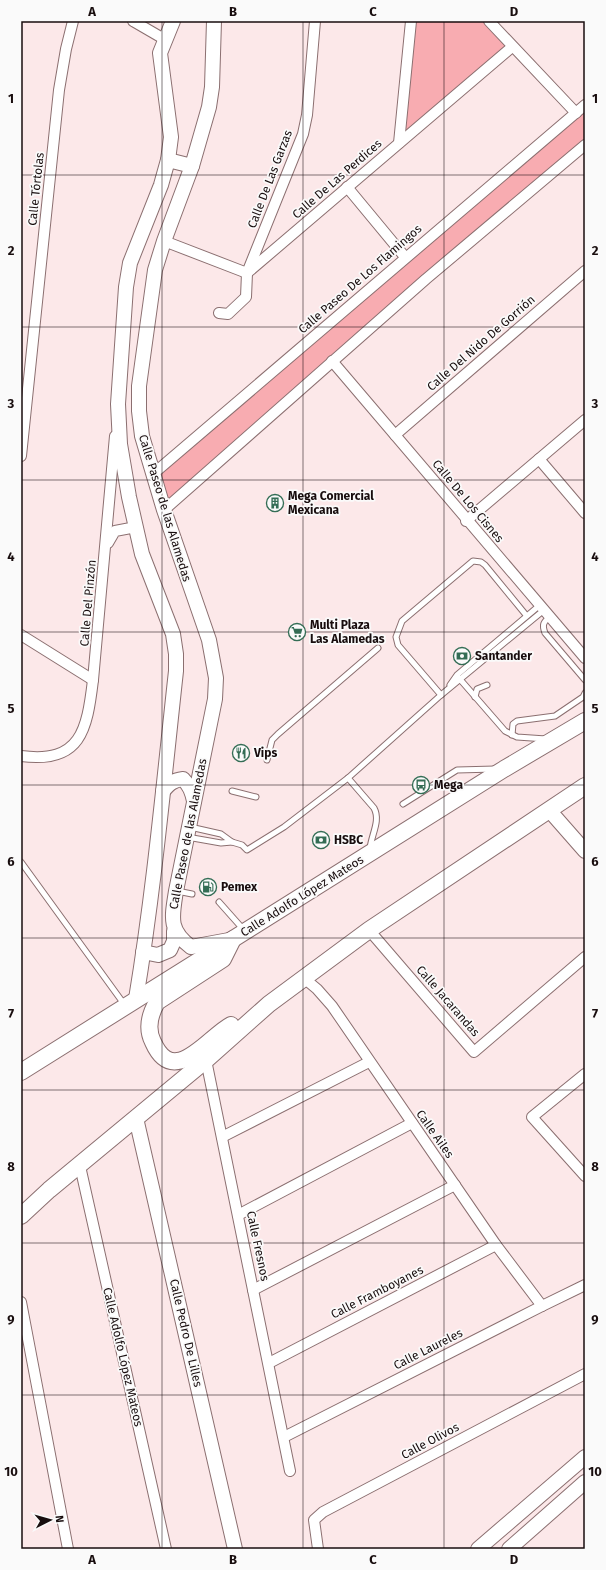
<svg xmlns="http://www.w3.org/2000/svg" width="606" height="1570" viewBox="0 0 606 1570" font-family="'Fira Sans',sans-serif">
  <rect width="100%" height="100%" fill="#fce8e9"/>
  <g fill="#f8acb1">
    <polygon points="411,21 489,21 512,47 399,143"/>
    <polygon points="585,107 585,145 164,510 153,474"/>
  </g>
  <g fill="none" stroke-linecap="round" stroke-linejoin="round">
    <g stroke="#8b6f70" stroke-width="7">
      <g id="lane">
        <path d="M550 617C543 622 542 625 545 633L585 680"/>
        <polyline points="458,677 505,731 517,737 546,739"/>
        <polyline points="450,685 457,675 540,605"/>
        <polyline points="441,695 398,645 396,637 402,621 473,561 481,562 485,565 526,615"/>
        <polyline points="475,697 477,689 487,685"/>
        <polyline points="512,735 513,724 517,721 555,716 583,697 585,693"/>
        <polyline points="267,760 272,740 278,734 378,648"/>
        <path d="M348 778 374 808C381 821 371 835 370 849"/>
        <polyline points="232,791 256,797"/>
        <polyline points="403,804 457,770 495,769"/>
        <polyline points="190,827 221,834 232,842 242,845 247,850 284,827 348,778 441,695 544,610"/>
        <polyline points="187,837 221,843 232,842"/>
        <polyline points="21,862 124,1004"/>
        <polyline points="177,891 192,894"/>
        <polyline points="219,902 243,929"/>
      </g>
    </g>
    <g stroke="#8b6f70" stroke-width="12">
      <g id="street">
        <polyline points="133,21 164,39"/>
        <polyline points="489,21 576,113"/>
        <polyline points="399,143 411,21"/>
        <polyline points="347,187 405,257"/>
        <polyline points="164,241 247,273"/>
        <polyline points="247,273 512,47"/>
        <polyline points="219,313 228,314 246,297 247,273 303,134 307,115 315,21"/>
        <polyline points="332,361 585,658"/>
        <polyline points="395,435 585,271"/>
        <polyline points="21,456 59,90 66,49 73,21"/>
        <polyline points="539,459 585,513"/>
        <polyline points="153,474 585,105"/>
        <polyline points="164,510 426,279 585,145"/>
        <polyline points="466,521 585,420"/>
        <polyline points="108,543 115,531 136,527"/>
        <polyline points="21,635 93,680"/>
        <path d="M21 756C81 764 87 730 93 680L115 436"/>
        <polyline points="369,930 474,1052 585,957"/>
        <polyline points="305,979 317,989 332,1006 496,1245 542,1306"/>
        <polyline points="206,1060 290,1471"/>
        <polyline points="585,1074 532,1117 585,1176"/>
        <polyline points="222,1137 369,1062"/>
        <polyline points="80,1166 166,1549"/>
        <polyline points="238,1215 412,1123"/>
        <polyline points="253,1290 455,1185"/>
        <polyline points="21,1302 68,1549"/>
        <polyline points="269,1363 496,1245"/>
        <polyline points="284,1437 542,1306 585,1285"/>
        <polyline points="318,1549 314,1520 323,1512 585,1374"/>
      </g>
    </g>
    <g stroke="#8b6f70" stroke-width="16">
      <g id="secondary">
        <path d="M214 21 212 87 209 107 192 166 164 241 155 270 139 386V411L142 436 164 510 209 640 216 678 215 699 176 891C172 917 168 930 191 947L229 940"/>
        <polyline points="168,160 192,166"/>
        <path d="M163 791C169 784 173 780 183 779 190 786 192 792 194 801"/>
        <polyline points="549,810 585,851"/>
        <polyline points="143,952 158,955 170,950 174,941 174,931"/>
        <path d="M136 999C154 890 164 780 176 671V654L173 634 142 554 129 497 120 444 118 404 126 287 130 263 161 185 168 160 171 137 160 53 173 21"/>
        <polyline points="136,1118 235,1549"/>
        <polyline points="478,1549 585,1457"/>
        <polyline points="509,1549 585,1482"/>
      </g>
    </g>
    <g stroke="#8b6f70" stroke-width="18">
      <g id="primary">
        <path d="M231 1025C208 1037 174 1089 153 1042 146 1028 150 1014 157 1002L223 959 233 939"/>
        <polyline points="21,1072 504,769 585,721"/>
        <polyline points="21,1216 49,1190 206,1060 269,1004 369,930 585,786"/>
      </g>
    </g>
    <use href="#lane" stroke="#fff" stroke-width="5"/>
    <use href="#street" stroke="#fff" stroke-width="10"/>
    <use href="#secondary" stroke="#fff" stroke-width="14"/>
    <use href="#primary" stroke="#fff" stroke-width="16"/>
  </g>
  <path fill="none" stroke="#180d0e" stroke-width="1" stroke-opacity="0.55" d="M162 21V1549M303 21V1549M444 21V1549M21 175H585M21 327H585M21 480H585M21 632H585M21 785H585M21 938H585M21 1090H585M21 1243H585M21 1395H585"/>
  <defs>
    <g id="building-ring" transform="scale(0.9)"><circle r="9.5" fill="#fafafa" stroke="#346d55" stroke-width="1.5"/><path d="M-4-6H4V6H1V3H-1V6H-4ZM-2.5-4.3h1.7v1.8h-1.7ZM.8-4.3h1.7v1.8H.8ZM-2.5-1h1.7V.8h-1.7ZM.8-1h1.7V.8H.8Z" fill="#346d55"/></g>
    <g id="supermarket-ring" transform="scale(0.9)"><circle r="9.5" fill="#fafafa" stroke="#346d55" stroke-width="1.5"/><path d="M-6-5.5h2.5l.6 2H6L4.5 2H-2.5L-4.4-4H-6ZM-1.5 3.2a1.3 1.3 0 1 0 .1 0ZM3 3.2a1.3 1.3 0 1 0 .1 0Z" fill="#346d55"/></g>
    <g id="bank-ring" transform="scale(0.9)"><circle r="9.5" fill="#fafafa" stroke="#346d55" stroke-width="1.5"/><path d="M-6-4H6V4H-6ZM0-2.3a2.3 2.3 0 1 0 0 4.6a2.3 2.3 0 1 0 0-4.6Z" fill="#346d55"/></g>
    <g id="restaurant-ring" transform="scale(0.9)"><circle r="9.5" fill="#fafafa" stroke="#346d55" stroke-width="1.5"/><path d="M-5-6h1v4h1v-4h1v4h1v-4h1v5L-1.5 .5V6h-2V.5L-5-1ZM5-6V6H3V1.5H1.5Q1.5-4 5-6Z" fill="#346d55"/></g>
    <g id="bus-ring" transform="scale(0.9)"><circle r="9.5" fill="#fafafa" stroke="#346d55" stroke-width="1.5"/><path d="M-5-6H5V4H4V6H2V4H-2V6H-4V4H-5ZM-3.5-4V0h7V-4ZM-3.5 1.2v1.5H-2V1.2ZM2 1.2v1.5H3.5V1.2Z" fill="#346d55"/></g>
    <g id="fuel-ring" transform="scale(0.9)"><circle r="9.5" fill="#fafafa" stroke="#346d55" stroke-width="1.5"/><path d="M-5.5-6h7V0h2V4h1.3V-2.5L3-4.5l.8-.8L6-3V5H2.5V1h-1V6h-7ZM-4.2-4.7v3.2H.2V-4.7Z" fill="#346d55"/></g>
  </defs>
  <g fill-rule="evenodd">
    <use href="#building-ring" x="275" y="503"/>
    <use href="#supermarket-ring" x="297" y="632"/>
    <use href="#bank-ring" x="462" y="656"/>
    <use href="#restaurant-ring" x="241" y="753"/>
    <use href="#bus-ring" x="421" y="785"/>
    <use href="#bank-ring" x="321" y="840"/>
    <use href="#fuel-ring" x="208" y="887"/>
  </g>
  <g text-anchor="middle" stroke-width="3.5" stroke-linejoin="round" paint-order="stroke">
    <g font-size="12" fill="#180d0e" stroke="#fafafa">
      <text transform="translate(270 179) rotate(-69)" y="4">Calle De Las Garzas</text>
      <text transform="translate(337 179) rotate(-41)" y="4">Calle De Las Perdices</text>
      <text transform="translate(36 189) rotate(-84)" y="4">Calle Tórtolas</text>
      <text transform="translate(360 279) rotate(-41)" y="4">Calle Paseo De Los Flamingos</text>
      <text transform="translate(481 343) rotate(-41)" y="4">Calle Del Nido De Gorrión</text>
      <text transform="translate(468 501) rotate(50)" y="4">Calle De Los Cisnes</text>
      <text transform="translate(165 508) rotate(73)" y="4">Calle Paseo de las Alamedas</text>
      <text transform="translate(88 603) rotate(-85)" y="4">Calle Del Pinzón</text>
      <text transform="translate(188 834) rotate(-79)" y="4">Calle Paseo de las Alamedas</text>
      <text transform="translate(302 896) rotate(-32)" y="4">Calle Adolfo López Mateos</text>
      <text transform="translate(448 1001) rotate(49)" y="4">Calle Jacarandas</text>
      <text transform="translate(435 1134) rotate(55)" y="4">Calle Ailes</text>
      <text transform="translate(258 1246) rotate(78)" y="4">Calle Fresnos</text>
      <text transform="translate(377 1292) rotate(-27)" y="4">Calle Framboyanes</text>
      <text transform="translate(186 1333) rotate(77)" y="4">Calle Pedro De Lilles</text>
      <text transform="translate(428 1349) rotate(-27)" y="4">Calle Laureles</text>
      <text transform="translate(123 1357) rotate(77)" y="4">Calle Adolfo López Mateos</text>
      <text transform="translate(430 1441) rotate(-28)" y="4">Calle Olivos</text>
    </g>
    <g font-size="12" font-weight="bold" fill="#180d0e" stroke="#fafafa" text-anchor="start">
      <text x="288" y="500">Mega Comercial<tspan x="288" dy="14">Mexicana</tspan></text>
      <text x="310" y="629">Multi Plaza<tspan x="310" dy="14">Las Alamedas</tspan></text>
      <text x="475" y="660">Santander</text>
      <text x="254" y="757">Vips</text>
      <text x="434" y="789">Mega</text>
      <text x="334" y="844">HSBC</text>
      <text x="221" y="891">Pemex</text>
    </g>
  </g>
  <rect width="606" height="1570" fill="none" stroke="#fafafa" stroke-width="44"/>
  <g transform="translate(50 1520) rotate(84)" stroke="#fafafa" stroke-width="3" paint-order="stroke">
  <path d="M0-3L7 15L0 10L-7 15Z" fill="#180d0e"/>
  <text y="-6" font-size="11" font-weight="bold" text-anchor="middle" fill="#180d0e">N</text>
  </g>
  <rect x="22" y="22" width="562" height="1526" fill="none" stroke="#180d0e" stroke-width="1.5"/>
  <g font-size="13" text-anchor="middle" font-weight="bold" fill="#180d0e">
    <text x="92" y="16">A</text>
    <text x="233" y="16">B</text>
    <text x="373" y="16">C</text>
    <text x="514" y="16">D</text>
    <text x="11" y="103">1</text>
    <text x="595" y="103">1</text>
    <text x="11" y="255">2</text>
    <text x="595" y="255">2</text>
    <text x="11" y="408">3</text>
    <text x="595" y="408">3</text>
    <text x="11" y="561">4</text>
    <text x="595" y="561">4</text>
    <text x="11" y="713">5</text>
    <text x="595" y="713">5</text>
    <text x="11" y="866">6</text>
    <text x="595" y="866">6</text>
    <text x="11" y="1018">7</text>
    <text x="595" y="1018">7</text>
    <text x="11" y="1171">8</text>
    <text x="595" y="1171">8</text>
    <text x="11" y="1324">9</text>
    <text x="595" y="1324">9</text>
    <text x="11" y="1476">10</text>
    <text x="595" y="1476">10</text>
    <text x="92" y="1564">A</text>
    <text x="233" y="1564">B</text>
    <text x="373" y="1564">C</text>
    <text x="514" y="1564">D</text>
  </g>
</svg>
